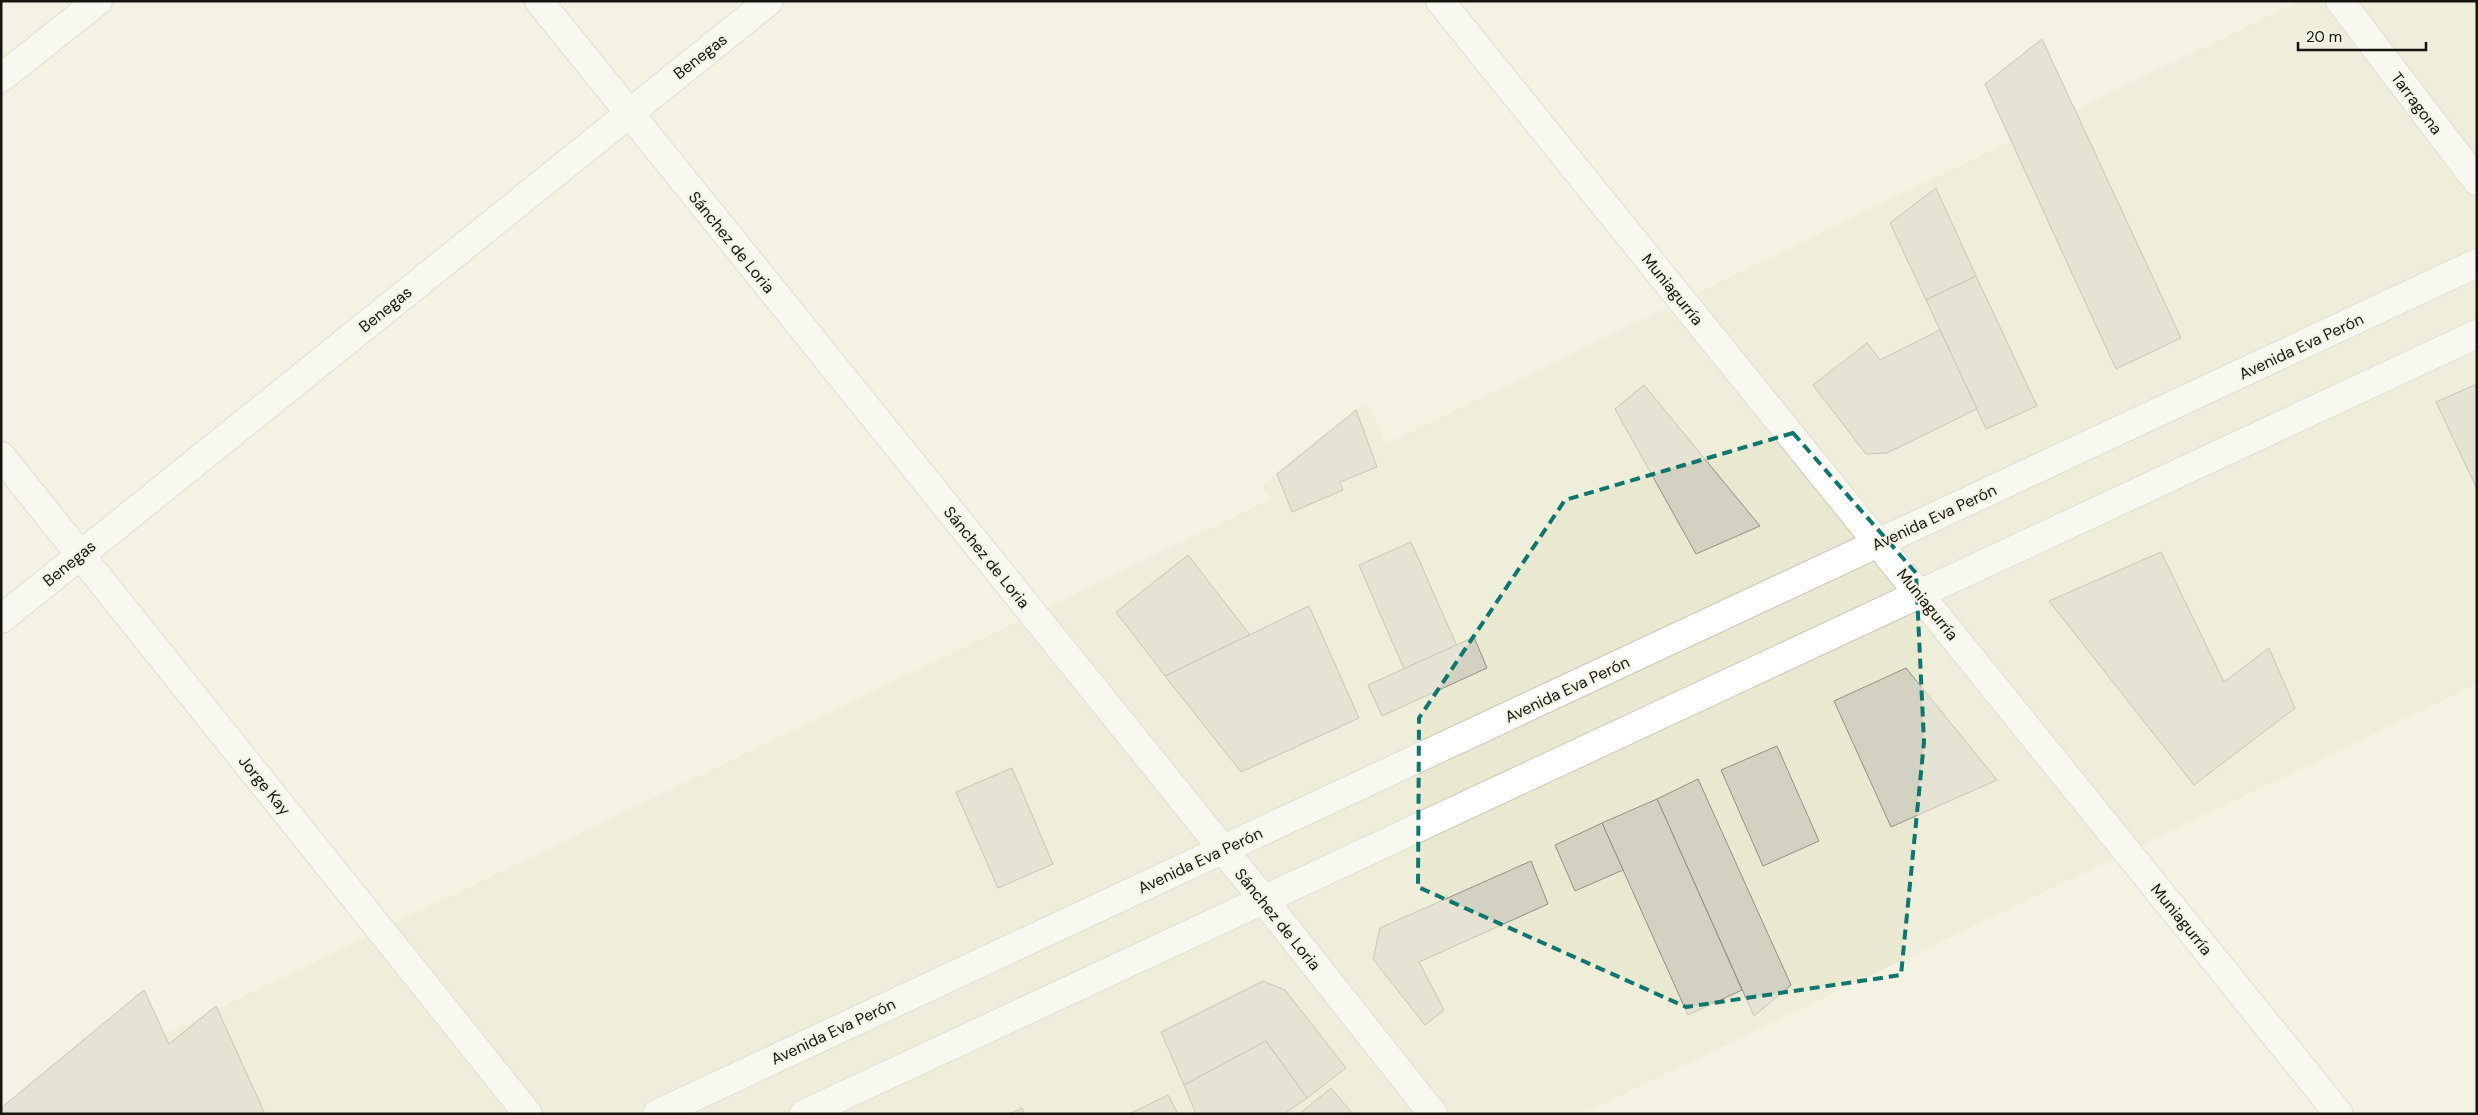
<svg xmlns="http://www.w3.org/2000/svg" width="2478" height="1115" viewBox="0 0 2478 1115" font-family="'DM Sans',sans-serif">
  <rect width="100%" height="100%" fill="#f3f2e3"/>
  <polygon fill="#e9e8d1" points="2300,1 2477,1 2477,684 1582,1114 1,1114 1271,499 1262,486 1366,401 1386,444"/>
  <g fill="#d2d1c2" stroke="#929183">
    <polygon points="2042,39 2181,338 2116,369 1985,84"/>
    <polygon points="1936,188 1976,276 1926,300 1890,223"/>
    <polygon points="1976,276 2037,406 1986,429 1926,300"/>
    <polygon points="1940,330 1977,409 1887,453 1866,454 1813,385 1867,343 1880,360"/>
    <polygon points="2477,384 2477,489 2436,402"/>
    <polygon points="1644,385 1760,526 1696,554 1615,409"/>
    <polygon points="1356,410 1377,467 1340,482 1343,490 1292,512 1277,474"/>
    <polygon points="1411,542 1457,646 1404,669 1359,565"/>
    <polygon points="2161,552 2224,682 2269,648 2295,708 2194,785 2049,601"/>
    <polygon points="1188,555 1250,635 1165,676 1116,612"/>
    <polygon points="1309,606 1359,718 1241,772 1165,676"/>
    <polygon points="1474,637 1487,668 1382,716 1368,685"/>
    <polygon points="1906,668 1997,780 1891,827 1834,701"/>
    <polygon points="1777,746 1819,841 1763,866 1721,770"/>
    <polygon points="1012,768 1053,864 998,888 956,792"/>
    <polygon points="1698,779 1791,985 1754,1016 1657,799"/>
    <polygon points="1657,799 1742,990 1688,1015 1602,823"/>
    <polygon points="1602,823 1623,870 1575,891 1555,845"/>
    <polygon points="1531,861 1548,904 1419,962 1444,1010 1425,1025 1373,959 1380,928"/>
    <polygon points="1263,981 1285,990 1346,1068 1307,1098 1266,1041 1184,1085 1161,1032"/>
    <polygon points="144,990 169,1044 216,1006 265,1114 1,1114 1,1108"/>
    <polygon points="1266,1041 1307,1098 1284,1114 1196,1114 1184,1085"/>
    <polygon points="1331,1088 1353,1114 1299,1114"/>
    <polygon points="1168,1095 1178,1114 1129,1114"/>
    <polygon points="1022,1108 1024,1114 1009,1114"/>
  </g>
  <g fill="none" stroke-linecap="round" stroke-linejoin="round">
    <g stroke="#cac9ba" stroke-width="30">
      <g id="minor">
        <polyline points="539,1 1263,899 1433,1114"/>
        <polyline points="1440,1 2339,1114"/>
        <polyline points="2340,1 2477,181"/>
        <polyline points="1,78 98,1"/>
        <polyline points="1,456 528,1114"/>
        <polyline points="1,619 769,1"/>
      </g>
    </g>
    <g stroke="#cac9ba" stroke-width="30">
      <g id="primary">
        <polyline points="657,1114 2477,263"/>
        <polyline points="804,1114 2477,334"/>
      </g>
    </g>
    <use href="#minor" stroke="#fff" stroke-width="28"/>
    <use href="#primary" stroke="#fff" stroke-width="28"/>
  </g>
  <path d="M0 0H2478V1115H0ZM1793 433 1916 573 1924 742 1901 975 1686 1007 1418 887 1419 718 1565 500Z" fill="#f3f2e3" fill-opacity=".55" fill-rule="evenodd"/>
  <path fill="none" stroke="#0f766e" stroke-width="4" stroke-dasharray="10 6" stroke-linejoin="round" d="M1793 433 1916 573 1924 742 1901 975 1686 1007 1418 887 1419 718 1565 500Z"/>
  <g text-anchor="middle" stroke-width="4" stroke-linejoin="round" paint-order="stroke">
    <g font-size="16" fill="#151510" stroke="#f3f2e3">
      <text transform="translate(700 56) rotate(-38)" y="6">Benegas</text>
      <text transform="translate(2417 103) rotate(53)" y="6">Tarragona</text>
      <text transform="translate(732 242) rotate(51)" y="6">Sánchez de Loria</text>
      <text transform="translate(1673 289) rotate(51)" y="6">Muniagurría</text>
      <text transform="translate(385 309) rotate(-39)" y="6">Benegas</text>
      <text transform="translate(2301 346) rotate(-25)" y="6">Avenida Eva Perón</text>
      <text transform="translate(1934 517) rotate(-25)" y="6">Avenida Eva Perón</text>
      <text transform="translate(987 557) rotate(51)" y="6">Sánchez de Loria</text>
      <text transform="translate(69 563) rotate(-39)" y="6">Benegas</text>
      <text transform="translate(1928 604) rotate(51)" y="6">Muniagurría</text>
      <text transform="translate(1567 689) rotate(-25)" y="6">Avenida Eva Perón</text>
      <text transform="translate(265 785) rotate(51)" y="6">Jorge Kay</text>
      <text transform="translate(1200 860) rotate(-25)" y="6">Avenida Eva Perón</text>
      <text transform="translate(1278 919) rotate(51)" y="6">Sánchez de Loria</text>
      <text transform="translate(2182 919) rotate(51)" y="6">Muniagurría</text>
      <text transform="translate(833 1031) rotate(-25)" y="6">Avenida Eva Perón</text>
    </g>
  </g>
  <rect width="2478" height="1115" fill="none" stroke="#151510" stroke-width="5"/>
  <path d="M2298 42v8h128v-8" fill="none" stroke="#151510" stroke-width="2.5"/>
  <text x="2306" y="42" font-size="15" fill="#151510" stroke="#f3f2e3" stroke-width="4" paint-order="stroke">20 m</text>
</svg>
